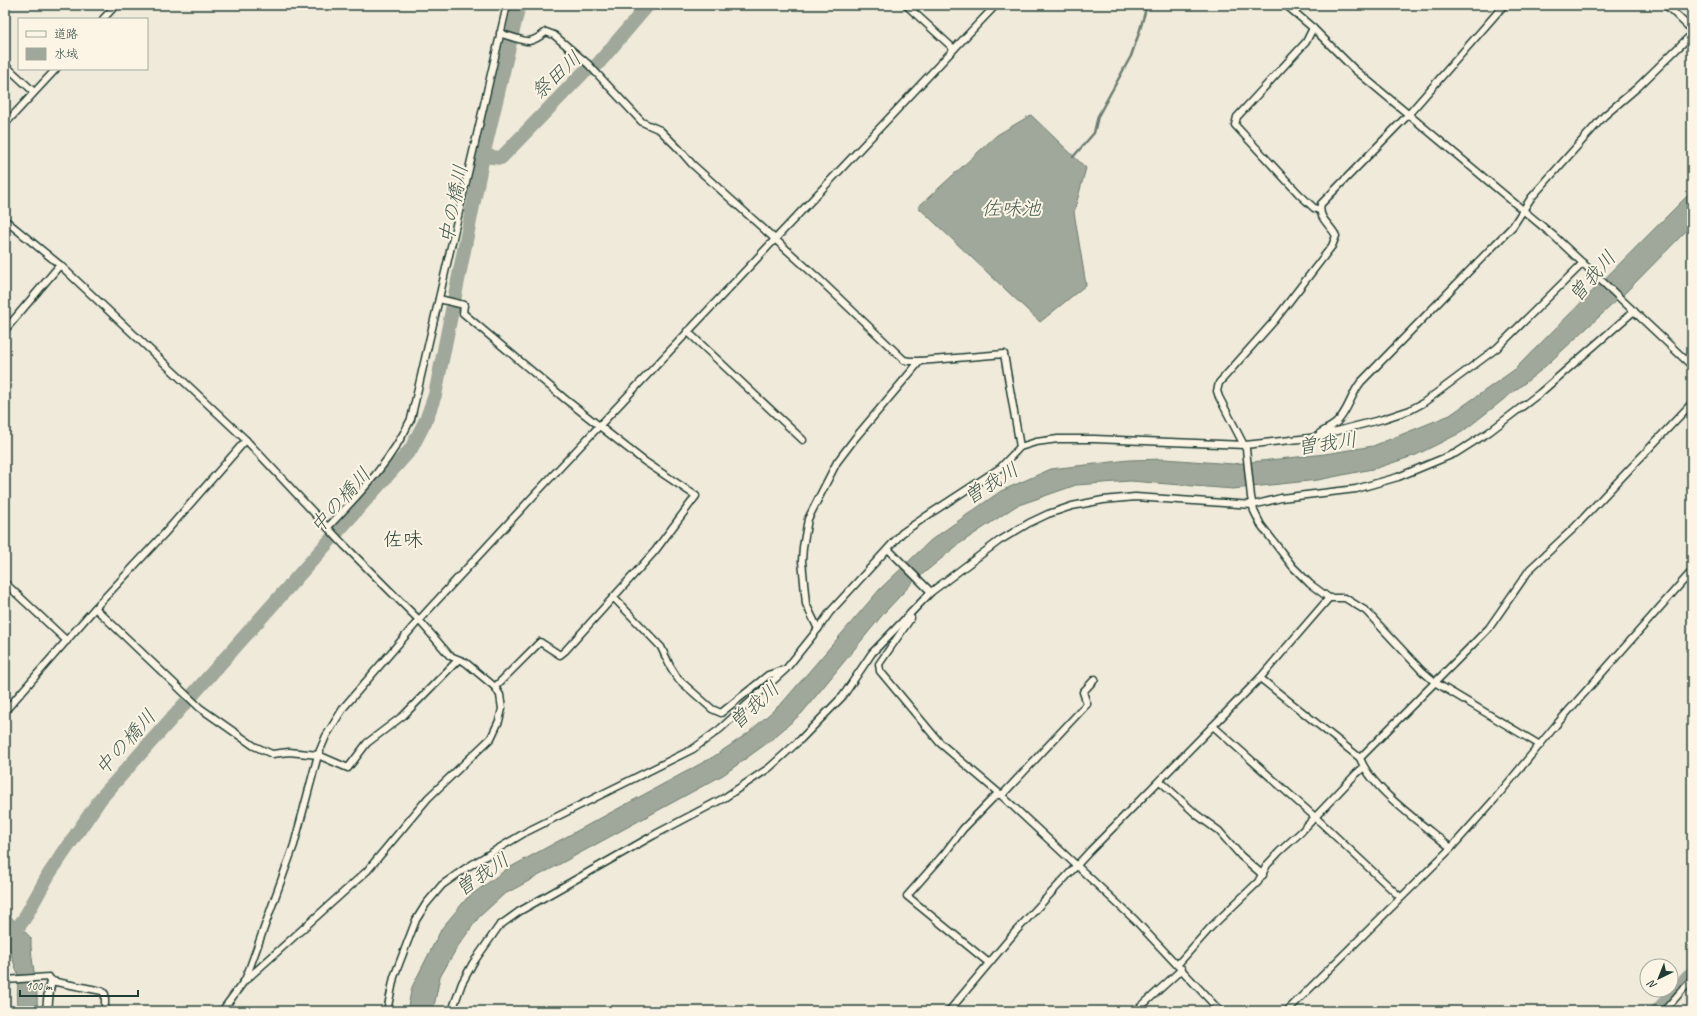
<svg xmlns="http://www.w3.org/2000/svg" width="1697" height="1016" viewBox="0 0 1697 1016" font-family="Caveat,'Klee One',sans-serif">
  <rect width="100%" height="100%" fill="#efeada"/>
  <filter id="ink" filterUnits="userSpaceOnUse"><feTurbulence type="fractalNoise" baseFrequency=".025" numOctaves="2"/><feDisplacementMap in="SourceGraphic" scale="8" xChannelSelector="R" yChannelSelector="G"/><feConvolveMatrix kernelMatrix="1 2 1 2 8 2 1 2 1" color-interpolation-filters="sRGB"/></filter>
  <g filter="url(#ink)">
    <g fill="#9fa89a" stroke="#6c7d71">
      <polygon points="1031,115 1086,168 1074,212 1086,285 1040,322 918,207 997,135"/>
      <polygon points="1692,191 1692,225 1625,293 1540,371 1462,432 1416,455 1377,468 1318,480 1233,489 1130,481 1076,485 1016,506 959,544 913,582 884,613 802,713 770,741 723,775 503,895 479,917 458,946 440,977 433,1011 407,1011 412,987 442,928 467,898 507,869 713,757 748,733 783,702 880,589 931,540 1001,491 1051,469 1129,460 1165,459 1233,464 1325,454 1373,446 1450,415 1514,370"/>
      <path d="M5 911 31 938C30 962 39 985 37 1011H17L18 975 5 936Z"/>
    </g>
    <g fill="none" stroke-linecap="round" stroke-linejoin="round">
      <polyline stroke="#6c7d71" stroke-width="2.5" points="1073,157 1094,133 1098,116 1131,56 1139,33 1147,5"/>
      <g stroke="#9fa89a" stroke-width="14">
        <polyline points="483,156 501,158 583,73 597,65 648,5"/>
        <polyline points="13,934 24,919 49,874 101,798 411,449 426,420 435,395 483,156 519,5"/>
        <polyline points="1657,1011 1692,973"/>
      </g>
      <g stroke="#1f3d34" stroke-width="9">
        <g id="minor">
          <polyline points="906,5 954,49 996,5"/>
          <polyline points="1286,5 1313,28 1354,69 1554,236 1692,366"/>
          <path d="M1504 5 1408 115 1321 204C1317 218 1331 225 1336 236L1332 246 1275 320 1219 383 1217 391 1219 397 1246 449 1251 497 1254 511 1261 525 1293 567 1310 584 1329 598H1345L1366 611 1422 671 1436 683 1540 745"/>
          <polyline points="1666,5 1692,30"/>
          <polyline points="103,19 116,5"/>
          <polyline points="1313,28 1306,42 1237,117 1235,125 1299,194 1314,208 1319,210"/>
          <path d="M500 33C505 35 526 42 529 41 535 40 541 36 546 32L554 35 588 64 642 122 660 130 679 149 692 164 819 279 904 360 909 361H920L1004 354 1020 447"/>
          <polyline points="5,65 34,92"/>
          <polyline points="5,124 56,69"/>
          <polyline points="5,220 60,265 246,440 344,545 419,620 450,656 465,662 495,687 500,695 502,709 499,721 491,738 428,798 367,871 247,979"/>
          <polyline points="439,299 464,305 463,313 565,399 644,461 696,496 655,551 565,651 560,655 540,642 495,687"/>
          <polyline points="5,330 60,265"/>
          <polyline points="687,331 803,440"/>
          <path d="M1320 433C1325 430 1331 427 1336 423 1348 412 1351 394 1361 382L1513 226 1531 198 1604 116 1638 87 1692 34"/>
          <path d="M328 527C361 492 390 463 411 419L507 5"/>
          <polyline points="888,549 931,592"/>
          <polyline points="5,583 67,641"/>
          <polyline points="614,598 661,647 670,666 678,679 712,709 721,713 768,675 783,670"/>
          <polyline points="95,608 200,708 254,746 272,754 289,752 318,755 348,768 367,743 404,715 458,660"/>
          <polyline points="911,618 879,664 880,671 940,743 1001,795 1135,920 1220,1011"/>
          <polyline points="818,629 806,604 802,561 803,547 808,519 837,462 856,437 920,361"/>
          <path d="M1260 678 1360 758C1371 789 1425 826 1451 848"/>
          <polyline points="5,711 95,608 164,534 246,440"/>
          <polyline points="1213,726 1315,817 1400,897"/>
          <polyline points="1360,758 1489,628 1530,569 1574,528 1692,403"/>
          <polyline points="1160,781 1197,815 1219,831 1241,856 1263,875"/>
          <polyline points="989,963 907,896 944,854 963,829 995,796 1004,793 1087,704 1083,692 1095,679"/>
          <polyline points="1178,964 1211,927 1258,882 1267,865 1279,852 1300,833 1356,774 1364,767"/>
          <polyline points="5,980 49,977 51,981 102,991 105,994 105,1011"/>
          <polyline points="222,1011 245,980 250,967 294,845 318,755 326,736 344,707 419,620 539,490 954,49"/>
          <polyline points="387,1011 394,977 416,920 426,904 442,885 466,868 526,832 693,749 720,729 786,669 818,629 830,612 902,533 931,513 1000,468 1020,447 1036,442 1058,439 1094,439 1245,445 1310,438 1383,419 1410,410 1423,403 1497,348 1583,263"/>
          <polyline points="452,1011 462,983 473,963 499,926 520,911 654,835 724,798 769,768 800,740 843,696 872,653 931,592 999,541 1029,523 1048,514 1072,506 1103,500 1135,497 1253,505 1281,498 1356,489 1398,477 1456,453 1489,432 1540,393 1634,311"/>
          <polyline points="949,1011 1016,931 1090,851 1260,678 1329,598"/>
          <polyline points="1136,1011 1182,969"/>
          <polyline points="1287,1011 1451,848 1494,800 1556,725 1692,571"/>
          <polyline points="1664,1011 1692,979"/>
        </g>
      </g>
      <g stroke="#1f3d34" stroke-width="11">
        <polyline id="tertiary" points="47,1011 49,990 51,981"/>
      </g>
      <use href="#minor" stroke="#fcf5e5" stroke-width="6"/>
      <use href="#tertiary" stroke="#fcf5e5" stroke-width="8"/>
    </g>
  </g>
  <g text-anchor="middle" stroke-width="4" stroke-linejoin="round" paint-order="stroke">
    <g font-size="20" font-style="italic" fill="#455d53" stroke="#fcf5e5">
      <text transform="translate(556 75) rotate(-43)" y="7">祭田川</text>
      <text transform="translate(453 204) rotate(-79)" y="7">中の橋川</text>
      <text x="1011" y="215">佐味池</text>
      <text transform="translate(1592 276) rotate(-49)" y="7">曽我川</text>
      <text transform="translate(1327 443) rotate(-8)" y="7">曽我川</text>
      <text transform="translate(991 483) rotate(-32)" y="7">曽我川</text>
      <text transform="translate(340 500) rotate(-48)" y="7">中の橋川</text>
      <text transform="translate(754 705) rotate(-42)" y="7">曽我川</text>
      <text transform="translate(125 742) rotate(-48)" y="7">中の橋川</text>
      <text transform="translate(482 874) rotate(-34)" y="7">曽我川</text>
    </g>
    <g font-size="20" fill="#1f3d34" stroke="#fcf5e5">
      <text x="403" y="546">佐味</text>
    </g>
  </g>
  <rect width="1697" height="1016" fill="none" stroke="#fcf5e5" stroke-width="20"/>
  <rect x="10" y="10" width="1677" height="996" fill="none" stroke="#1f3d34" stroke-width="1.5" filter="url(#ink)"/>
  <rect x="18" y="18" width="130" height="52" fill="#fcf5e5" stroke="#a4ab9e"/>
  <rect x="26" y="31" width="20" height="6" fill="#fcf5e5" stroke="#a4ab9e"/>
  <text x="54" y="38" font-size="12" fill="#1f3d34">道路</text>
  <rect x="26" y="48" width="20" height="12" fill="#9fa89a" stroke="#a4ab9e"/>
  <text x="54" y="58" font-size="12" fill="#1f3d34">水域</text>
  <g transform="translate(1659 978) rotate(223)"><circle r="19" fill="#fcf5e5" stroke="#a4ab9e"/>
  <path d="M0-3L7 15L0 10L-7 15Z" fill="#1f3d34"/>
  <text y="-6" font-size="11" font-weight="bold" text-anchor="middle" fill="#1f3d34">N</text>
  </g>
  <path d="M20 990v6h118v-6" fill="none" stroke="#1f3d34" stroke-width="2"/>
  <text x="26" y="990" font-size="12" fill="#1f3d34" stroke="#fcf5e5" stroke-width="3" paint-order="stroke">100 m</text>
</svg>
